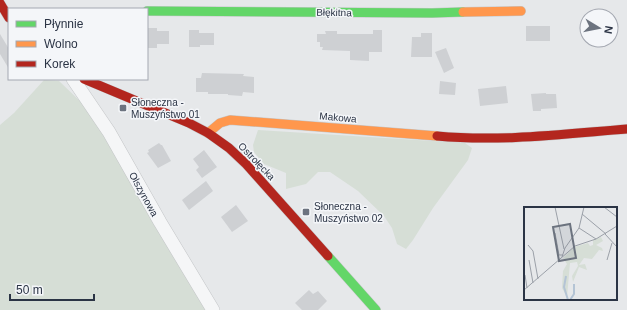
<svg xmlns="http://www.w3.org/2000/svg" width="627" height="310" viewBox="0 0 627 310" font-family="Helvetica,sans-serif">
  <rect width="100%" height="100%" fill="#e6e8ea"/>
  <g fill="#d6ded6">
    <polygon points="44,80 59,81 85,106 108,134 209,310 0,310 0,125 14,113"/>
    <polygon points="258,130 465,143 472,148 468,160 433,208 413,240 406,249 397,244 392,228 384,216 358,191 330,172 318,172 306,184 286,189 286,173 264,164 254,152 253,145"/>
  </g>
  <g fill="#ced0d3">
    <rect x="526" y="26" width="24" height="15"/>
    <polygon points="147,28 157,28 157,31 169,31 169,44 157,44 157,48 147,48"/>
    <polygon points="189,30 199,30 199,33 214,33 214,45 200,45 200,47 189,47"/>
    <polygon points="373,30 382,30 382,52 369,52 369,61 350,60 350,51 322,50 323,47 320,47 320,42 317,42 317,34 326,34 325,31 337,31 337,34 373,34"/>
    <polygon points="421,33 432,33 432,57 411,57 412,37 421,37"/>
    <polygon points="0,34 9,49 9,69 0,54"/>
    <polygon points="446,48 454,68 444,73 435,52"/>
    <polygon points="202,73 244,74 243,76 254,77 254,93 243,92 242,96 228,95 228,94 208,94 208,92 196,92 196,78 201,78"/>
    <polygon points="440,81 456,83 455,95 439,94"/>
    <polygon points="506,86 508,103 480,106 478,89"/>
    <polygon points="546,93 546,94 556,94 557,108 541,109 541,111 533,111 531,94"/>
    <polygon points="159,143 161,145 162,145 171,161 158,168 147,153 149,152 148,150"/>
    <polygon points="204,150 217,167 202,178 196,170 199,167 193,159"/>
    <polygon points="206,181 213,191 189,210 182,200"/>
    <polygon points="236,205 248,221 232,232 221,217"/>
    <polygon points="309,290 313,294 318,291 327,301 318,310 302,310 295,303"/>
  </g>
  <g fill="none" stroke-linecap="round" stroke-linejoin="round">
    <g stroke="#c4c6c8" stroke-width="14">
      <polyline id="street" points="73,79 109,132 160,222 213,310"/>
    </g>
    <g stroke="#c4c6c8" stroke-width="10">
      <g id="fast">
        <polyline points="147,11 432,13 463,12"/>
        <polyline points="328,256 376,310"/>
      </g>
    </g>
    <g stroke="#c4c6c8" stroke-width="10">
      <g id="slow">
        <polyline points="463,12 521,11"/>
        <polyline points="208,133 220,123 230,120 437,136"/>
      </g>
    </g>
    <g stroke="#c4c6c8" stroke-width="10">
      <g id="jam">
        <polyline points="0,3 9,18"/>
        <polyline points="84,79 189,123 208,133 229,148 246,164 328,256"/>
        <path d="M437 136C500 142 564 134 627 129"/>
      </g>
    </g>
    <use href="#street" stroke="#f5f6f7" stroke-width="13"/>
    <use href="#fast" stroke="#63d668" stroke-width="9"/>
    <use href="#slow" stroke="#ff974d" stroke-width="9"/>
    <use href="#jam" stroke="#b3261e" stroke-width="9"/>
  </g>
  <g fill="#6c737f" stroke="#f4f6f9" stroke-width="1.5">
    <rect x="119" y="104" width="8" height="8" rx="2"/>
    <rect x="302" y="208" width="8" height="8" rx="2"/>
  </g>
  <g text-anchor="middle" stroke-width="3" stroke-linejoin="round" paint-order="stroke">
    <g font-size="10" fill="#2b3445" stroke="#f4f6f9">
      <text transform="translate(334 12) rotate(1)" y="4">Błękitna</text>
      <text transform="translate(338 117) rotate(5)" y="4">Makowa</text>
      <text transform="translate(257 161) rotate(46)" y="4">Ostrołęcka</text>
      <text transform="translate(144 194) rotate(61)" y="4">Olszynowa</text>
    </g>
    <g font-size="10" fill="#2b3445" stroke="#f4f6f9" text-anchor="start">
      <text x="131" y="106">Słoneczna -<tspan x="131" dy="12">Muszyństwo 01</tspan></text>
      <text x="314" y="210">Słoneczna -<tspan x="314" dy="12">Muszyństwo 02</tspan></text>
    </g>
  </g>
  <g transform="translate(524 207)">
    <rect width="93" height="93" fill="#e6e8ea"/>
    <path d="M77 30 79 34 72 38 78 41 79 44 75 43 68 52 60 51 55 58 61 57 63 63 55 60 49 75 48 69 54 59 53 55 46 56 43 90 38 81 39 64 43 57 39 51 50 40 64 36 66 39 69 38V33Z" fill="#d6ded6"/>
    <path fill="none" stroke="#b4c4d5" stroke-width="2" d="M42 69 40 80 44 93M46 93 50 87V77"/>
    <path fill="none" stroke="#9ba0a8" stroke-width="1" d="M31 0 40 42M80 0 93 10M58 7 82 27M55 21 72 32M31 26 35 48H39M81 27 93 40M4 38 9 44 14 72M38 50 41 41 55 21 60 0M5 53 9 76M83 53 88 36M1 68 3 81M0 83 51 39 72 32 93 19"/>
    <path fill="#6c737f" fill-opacity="0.15" stroke="#6c737f" stroke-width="2" d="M46 17 52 51 35 54 29 20Z"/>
    <rect width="93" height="93" fill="none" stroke="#2b3445" stroke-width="2"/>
  </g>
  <rect x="8" y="8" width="140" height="72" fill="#f4f6f9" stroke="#a4a8b1"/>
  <rect x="16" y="21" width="20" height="6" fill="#63d668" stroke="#a4a8b1"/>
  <text x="44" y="28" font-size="12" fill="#2b3445">Płynnie</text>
  <rect x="16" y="41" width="20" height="6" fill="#ff974d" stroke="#a4a8b1"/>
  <text x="44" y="48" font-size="12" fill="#2b3445">Wolno</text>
  <rect x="16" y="61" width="20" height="6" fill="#b3261e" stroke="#a4a8b1"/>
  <text x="44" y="68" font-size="12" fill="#2b3445">Korek</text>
  <g transform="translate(599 28) rotate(100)"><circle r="19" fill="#f4f6f9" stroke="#a4a8b1"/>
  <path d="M0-3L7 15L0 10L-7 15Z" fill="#6c737f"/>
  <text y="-6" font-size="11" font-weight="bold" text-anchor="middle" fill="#2b3445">N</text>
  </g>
  <path d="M10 294v6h84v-6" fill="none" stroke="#2b3445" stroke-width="2"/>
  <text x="16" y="294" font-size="12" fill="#2b3445" stroke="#f4f6f9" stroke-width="3" paint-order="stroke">50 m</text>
</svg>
